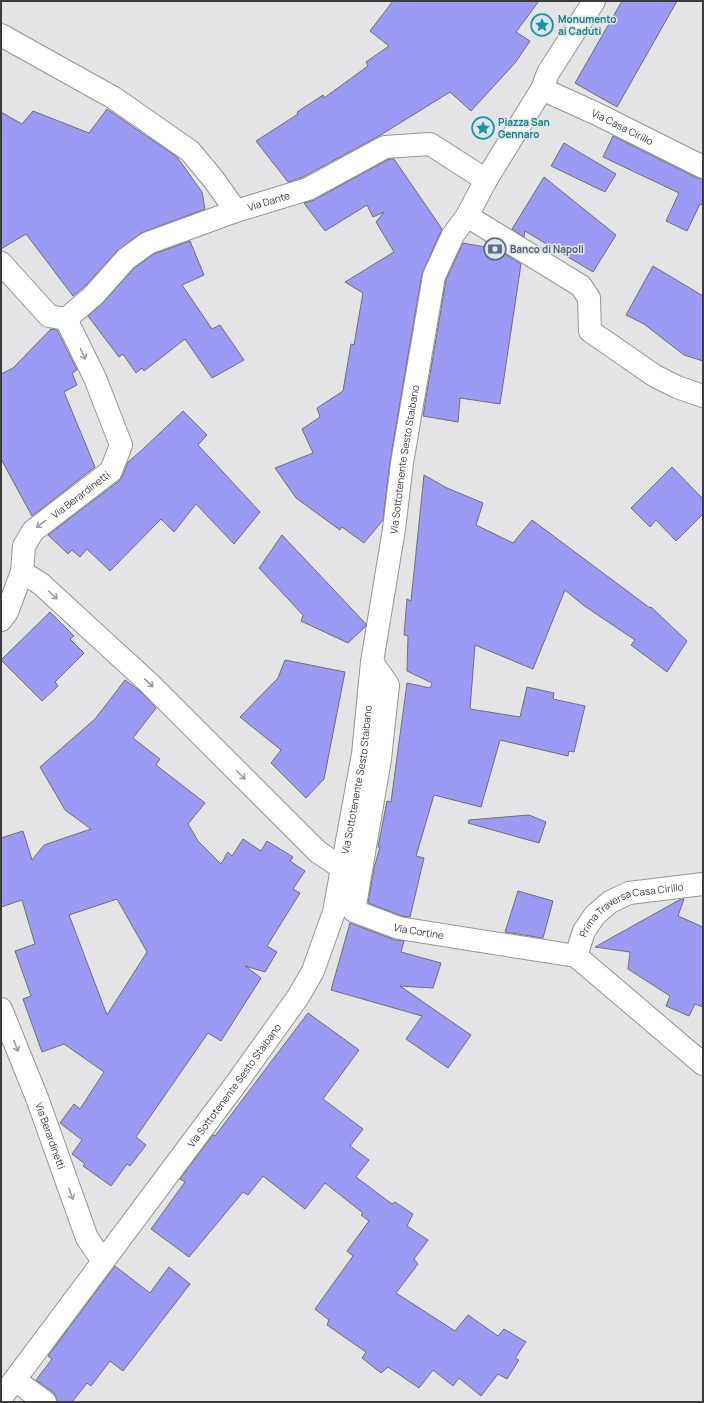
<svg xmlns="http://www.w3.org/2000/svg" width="704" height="1403" viewBox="0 0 704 1403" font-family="Manrope,sans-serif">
  <rect width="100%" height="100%" fill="#e4e4e6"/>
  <g fill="#9c9af4" stroke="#6f6f71" fill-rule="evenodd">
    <polygon points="393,1 539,1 516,32 530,41 515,63 471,111 450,92 379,136 303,177 288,182 256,141 298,114 297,112 323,95 324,98 368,66 366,62 389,46 370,31"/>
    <polygon points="622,1 677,1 617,107 575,83"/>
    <polygon points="107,109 177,157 202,192 205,209 141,233 117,251 85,286 73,296 26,234 1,249 1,112 22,124 33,111 89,133"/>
    <polygon points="613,136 697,178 703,179 703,205 700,204 687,231 666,221 679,193 603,157"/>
    <polygon points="564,143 616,174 605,192 551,166"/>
    <polygon points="389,159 394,159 442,229 422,274 390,461 383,520 364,543 342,527 340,530 296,498 275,468 313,453 302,429 320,417 317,408 343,391 351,344 354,345 363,293 345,282 394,252 376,222 384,212 373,217 367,205 325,231 304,203 314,200"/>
    <polygon points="544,177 616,235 593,272 525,231 524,237 512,229"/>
    <polygon points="190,241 204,275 182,285 212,329 220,325 244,360 212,378 185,339 144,371 142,368 136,373 123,354 119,357 88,316 103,303 134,268 154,254"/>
    <polygon points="463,243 497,249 521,264 500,404 460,398 458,422 423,416 446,280"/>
    <polygon points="653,266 703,296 703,361 684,355 644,324 626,315"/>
    <polygon points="51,329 57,330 77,370 72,373 77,385 64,392 95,467 32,516 1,459 1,374 13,368"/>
    <polygon points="183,411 207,435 198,445 260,512 234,544 196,504 174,532 161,519 110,571 87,549 80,557 72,550 68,554 48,535 119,481 123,475 128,462 142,450"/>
    <polygon points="672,467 703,499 703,514 676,541 656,520 650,527 631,508"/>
    <polygon points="424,475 447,488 483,503 476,525 513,543 532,520 650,608 651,607 687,641 667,672 631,645 635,640 583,605 565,590 533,669 475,645 470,709 520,717 527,687 554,693 553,699 585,706 574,752 569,751 568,756 500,740 481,807 434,795 416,856 424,858 410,917 402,916 368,903 374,868 380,847 378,847 387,801 391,802 407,683 430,688 432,683 407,671 408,636 404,635 407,599 411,601"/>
    <polygon points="282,535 366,624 365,627 348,643 301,621 303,615 259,568"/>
    <polygon points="50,612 74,636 70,639 84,653 55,682 58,686 42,701 1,660"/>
    <polygon points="285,660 345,672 324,779 306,798 271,763 281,750 240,717 278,678"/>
    <path d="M125 680 141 692 156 708 133 738 160 759 156 765 205 803 188 824 198 841 221 864 228 852 232 856 243 839 261 851 267 841 293 857 290 861 305 871 293 889 300 893 267 946 277 952 265 972 245 966 261 978 221 1041 208 1033 136 1137 146 1145 130 1166 127 1164 111 1186 83 1166 85 1164 72 1154 82 1140 60 1123 74 1104 80 1109 104 1072 64 1044 42 1052 23 999 31 996 15 951 35 944 22 900 1 907V838L23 831 32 860 44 845 91 829 65 810 40 767 95 719ZM117 899 147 952 107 1015 69 915Z"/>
    <polygon points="529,815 546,822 539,843 468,823 469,820"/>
    <polygon points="518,891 553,901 543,938 505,932"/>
    <polygon points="681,899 684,899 678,916 703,927 703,1007 695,1004 689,1016 666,1006 670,996 628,969 630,952 595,947"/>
    <polygon points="350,923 395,940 404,941 401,952 441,963 433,988 400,986 471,1035 448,1068 406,1039 422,1016 331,990"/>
    <polygon points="308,1013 359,1050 323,1099 363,1129 350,1146 369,1160 356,1177 392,1204 395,1202 413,1214 407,1226 428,1240 414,1259 418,1264 396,1293 455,1331 468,1315 498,1336 504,1329 526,1342 515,1358 519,1360 507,1379 498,1374 481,1396 459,1378 453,1386 433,1370 419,1388 388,1367 381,1373 362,1358 366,1352 327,1325 329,1320 315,1309 353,1256 347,1251 369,1221 361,1215 363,1213 325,1183 305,1209 263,1176 248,1195 243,1192 189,1257 151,1229 185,1182 180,1179 213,1135 215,1136"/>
    <polygon points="115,1266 150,1293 169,1267 190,1284 123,1371 110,1361 91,1386 87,1383 72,1402 57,1402 56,1397 53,1392 36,1380 52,1359 48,1356"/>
  </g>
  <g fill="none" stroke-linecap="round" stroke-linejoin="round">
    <g stroke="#959597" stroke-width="24">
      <g id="street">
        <polyline points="1,35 114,98 190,151 214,180 236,211"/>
        <polyline points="467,216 581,286 589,298 590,331 655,376 677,387 703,396"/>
        <polyline points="1,263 49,316 66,319"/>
        <path id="s1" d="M66 319 94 295 126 259 148 243 236 211 308 189 385 147 430 144 486 180"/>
        <polyline points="22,572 41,584 150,684 318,852 342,868"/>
        <path id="s2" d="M1 620 7 612 22 572 24 546 33 531 111 471 121 445 95 378 66 319"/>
        <path id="s3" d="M372 662 388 685 380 759 354 911 399 928 576 956 703 1064"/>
        <path id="s4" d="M576 956 584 931 595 915 610 902 629 893 703 884"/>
        <path id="s5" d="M1 1009 37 1098 87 1238 103 1261"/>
        <polyline points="15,1380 45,1402"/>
      </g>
    </g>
    <g stroke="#959597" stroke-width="24">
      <g id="secondary">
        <path id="s6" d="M542 89 597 114 703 167"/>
        <path id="s7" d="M1 1398 235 1085 298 997 313 971 334 912 363 754 372 662 394 529 402 463 434 276 453 235 467 216 486 180 542 89 548 73 594 1"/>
      </g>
    </g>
    <use href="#street" stroke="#fff" stroke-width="22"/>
    <use href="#secondary" stroke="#fff" stroke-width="22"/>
  </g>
  <defs><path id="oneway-shaft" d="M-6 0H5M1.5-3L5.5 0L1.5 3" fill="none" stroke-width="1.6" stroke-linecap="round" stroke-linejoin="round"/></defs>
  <g stroke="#9d9d9e">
    <use href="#oneway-shaft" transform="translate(83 354) rotate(64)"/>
    <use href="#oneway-shaft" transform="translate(41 524) rotate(143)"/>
    <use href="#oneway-shaft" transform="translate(53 595) rotate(42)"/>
    <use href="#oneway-shaft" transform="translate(149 683) rotate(43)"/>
    <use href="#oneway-shaft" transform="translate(241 775) rotate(45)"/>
    <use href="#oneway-shaft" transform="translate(16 1046) rotate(68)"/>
    <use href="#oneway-shaft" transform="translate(71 1194) rotate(70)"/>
  </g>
  <defs>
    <g id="sight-ring" transform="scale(1.15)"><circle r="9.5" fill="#e4e4e6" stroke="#0f9aa8" stroke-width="1.5"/><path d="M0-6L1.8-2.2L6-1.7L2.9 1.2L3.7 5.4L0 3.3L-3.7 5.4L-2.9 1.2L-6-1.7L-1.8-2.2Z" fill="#0f9aa8"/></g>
    <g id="bank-ring" transform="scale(1.15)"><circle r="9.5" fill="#e4e4e6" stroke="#5c6f8a" stroke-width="1.5"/><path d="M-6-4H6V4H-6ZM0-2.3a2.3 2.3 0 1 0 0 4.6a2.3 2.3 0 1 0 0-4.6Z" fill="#5c6f8a"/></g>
  </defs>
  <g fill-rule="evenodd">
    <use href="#sight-ring" x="542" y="25"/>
    <use href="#sight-ring" x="483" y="128"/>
    <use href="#bank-ring" x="495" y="249"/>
  </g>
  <g text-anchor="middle" stroke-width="3" stroke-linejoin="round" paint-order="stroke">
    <g font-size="10" font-weight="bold" fill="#0d838f" stroke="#e4e4e6" text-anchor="start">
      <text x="558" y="23">Monumento<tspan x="558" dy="12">ai Caduti</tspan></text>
      <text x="498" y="126">Piazza San<tspan x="498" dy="12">Gennaro</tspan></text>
    </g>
    <g font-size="10" fill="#3b3b3c" stroke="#e4e4e6">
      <text dy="4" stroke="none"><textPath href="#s6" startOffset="89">Via Casa Cirillo</textPath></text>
      <text dy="4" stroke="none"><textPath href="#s1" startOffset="240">Via Dante</textPath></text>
      <text dy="4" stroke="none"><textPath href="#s7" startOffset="1050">Via Sottotenente Sesto Staibano</textPath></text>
      <text dy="4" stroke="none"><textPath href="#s2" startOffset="156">Via Berardinetti</textPath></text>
      <text dy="4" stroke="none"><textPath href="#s7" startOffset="726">Via Sottotenente Sesto Staibano</textPath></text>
      <text dy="4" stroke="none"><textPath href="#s4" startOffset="81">Prima Traversa Casa Cirillo</textPath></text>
      <text dy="4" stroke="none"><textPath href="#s3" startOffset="325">Via Cortine</textPath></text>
      <text dy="4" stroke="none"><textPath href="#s7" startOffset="390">Via Sottotenente Sesto Staibano</textPath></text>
      <text dy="4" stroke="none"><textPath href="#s5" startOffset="136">Via Berardinetti</textPath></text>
    </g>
    <g font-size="10" font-weight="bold" fill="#4e5e75" stroke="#e4e4e6" text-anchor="start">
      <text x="510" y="253">Banco di Napoli</text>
    </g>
  </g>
  <rect width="704" height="1403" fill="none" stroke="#3b3b3c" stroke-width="4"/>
</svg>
